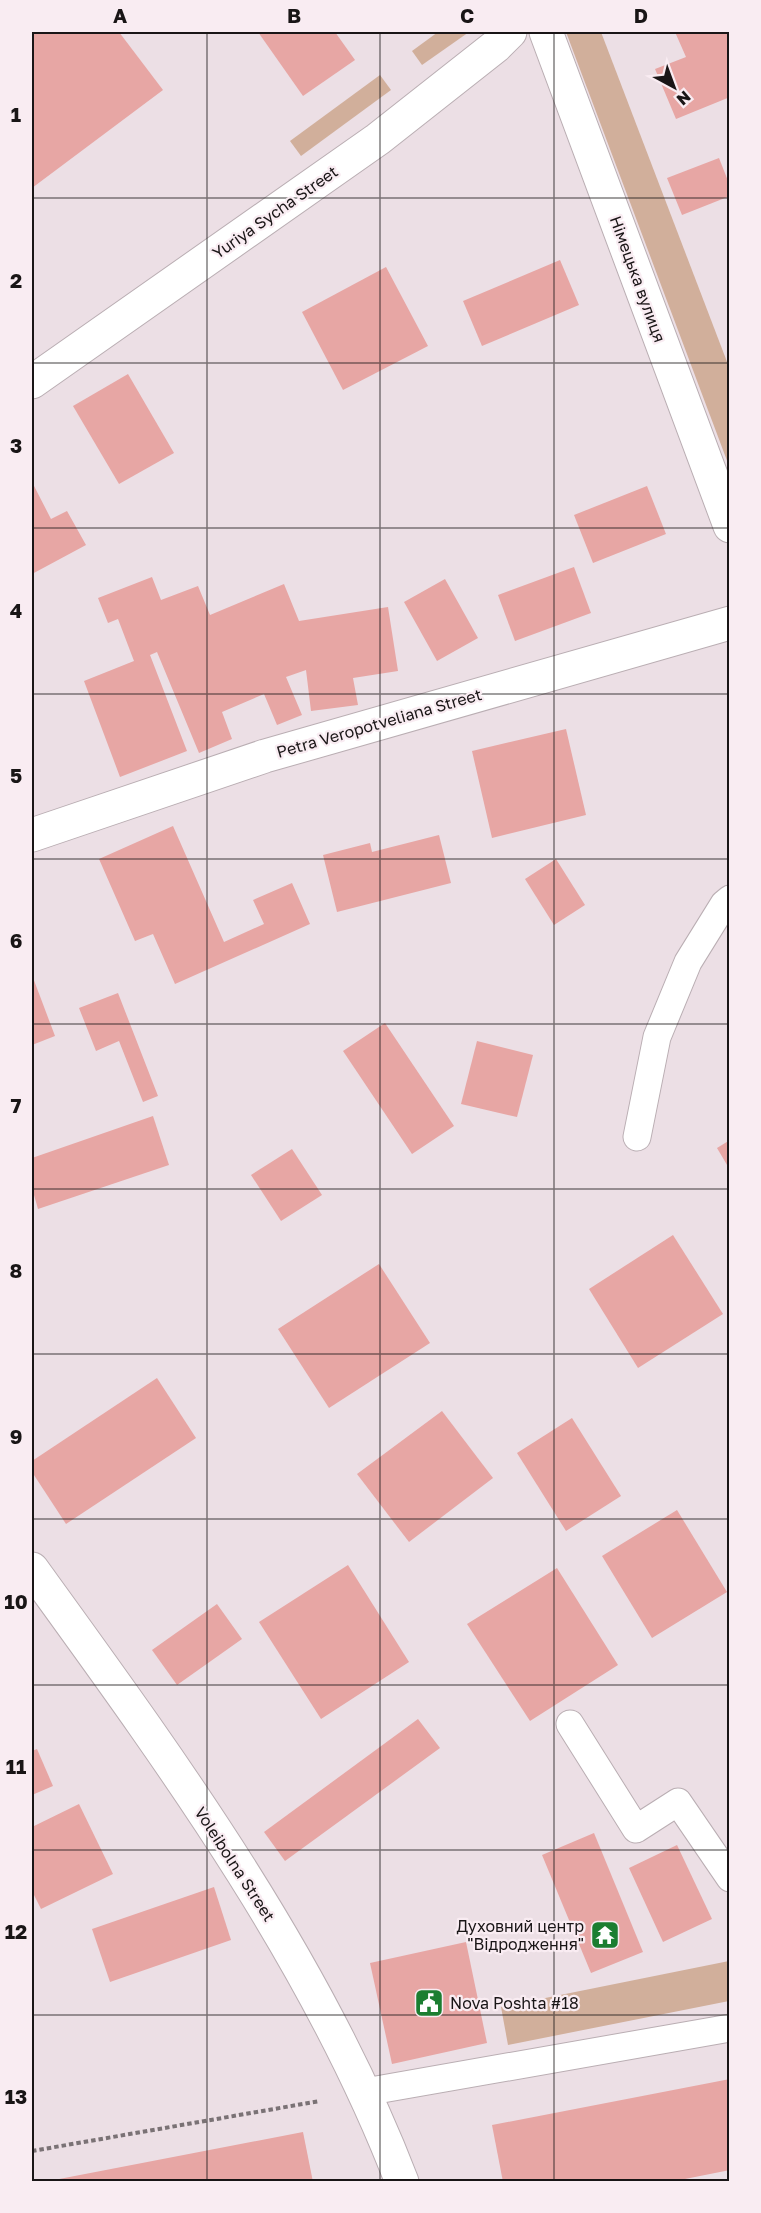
<svg xmlns="http://www.w3.org/2000/svg" width="761" height="2213" viewBox="0 0 761 2213" font-family="'Golos Text',sans-serif">
  <rect width="100%" height="100%" fill="#ecdfe5"/>
  <g fill="#d1af9b">
    <polygon points="438,32 469,32 422,65 412,51"/>
    <polygon points="566,32 601,32 729,367 729,466"/>
    <polygon points="380,75 391,90 301,156 290,141"/>
    <polygon points="729,1961 729,2001 508,2045 501,2007"/>
  </g>
  <g fill="#e7a6a4">
    <polygon points="32,32 119,32 163,90 32,188"/>
    <polygon points="258,32 335,32 355,60 303,96"/>
    <polygon points="675,32 730,32 730,97 676,119 655,69 686,57"/>
    <polygon points="719,158 730,186 730,196 682,215 667,178"/>
    <polygon points="560,260 579,305 482,346 463,301"/>
    <polygon points="386,267 428,346 343,390 302,312"/>
    <polygon points="128,374 174,453 119,484 73,406"/>
    <polygon points="32,482 51,519 67,511 86,545 32,574"/>
    <polygon points="647,486 666,534 593,563 574,515"/>
    <polygon points="574,567 591,613 515,641 498,595"/>
    <polygon points="152,577 161,600 198,586 210,615 284,584 299,621 388,607 398,671 353,678 358,705 311,711 306,670 286,677 302,715 277,725 264,694 222,712 232,739 199,753 157,652 150,655 187,751 120,777 84,681 134,661 118,619 108,623 98,598"/>
    <polygon points="445,579 478,638 437,661 404,602"/>
    <polygon points="566,729 586,815 492,838 472,751"/>
    <polygon points="173,826 224,942 264,924 253,900 292,883 310,924 175,984 153,934 135,941 99,859"/>
    <polygon points="439,835 451,883 337,912 323,855 370,843 372,852"/>
    <polygon points="556,859 585,905 554,925 525,879"/>
    <polygon points="32,975 55,1036 32,1045"/>
    <polygon points="118,993 158,1096 143,1102 119,1041 96,1051 79,1008"/>
    <polygon points="385,1023 454,1126 412,1154 343,1051"/>
    <polygon points="477,1041 533,1055 517,1117 461,1104"/>
    <polygon points="153,1116 169,1165 38,1209 32,1188 32,1158"/>
    <polygon points="730,1140 730,1170 717,1148"/>
    <polygon points="292,1149 322,1195 281,1221 251,1175"/>
    <polygon points="673,1235 723,1314 638,1368 589,1289"/>
    <polygon points="379,1264 430,1343 329,1408 278,1329"/>
    <polygon points="157,1378 196,1438 66,1524 32,1472 32,1461"/>
    <polygon points="442,1411 493,1478 409,1542 357,1474"/>
    <polygon points="572,1418 621,1496 566,1531 517,1453"/>
    <polygon points="677,1510 727,1592 652,1638 602,1556"/>
    <polygon points="348,1565 409,1662 321,1719 259,1622"/>
    <polygon points="557,1568 618,1665 530,1721 467,1624"/>
    <polygon points="217,1604 242,1639 177,1685 152,1650"/>
    <polygon points="418,1719 440,1748 285,1861 264,1832"/>
    <polygon points="37,1749 53,1786 32,1795 32,1751"/>
    <polygon points="79,1804 113,1874 41,1909 32,1891 32,1827"/>
    <polygon points="594,1833 643,1952 591,1973 542,1855"/>
    <polygon points="677,1845 712,1919 663,1942 629,1868"/>
    <polygon points="214,1887 231,1940 110,1982 92,1929"/>
    <polygon points="466,1942 487,2043 392,2064 370,1963"/>
    <polygon points="730,2079 730,2170 670,2182 503,2182 492,2125"/>
    <polygon points="303,2132 313,2182 54,2182 54,2180"/>
  </g>
  <g fill="none" stroke-linecap="round" stroke-linejoin="round">
    <g stroke="#baaeb3" stroke-width="29">
      <g id="lane">
        <polyline points="637,1137 657,1037 688,962 724,904 730,899"/>
        <polyline points="570,1724 636,1829 678,1802 730,1878"/>
        <polyline points="365,2092 730,2028"/>
      </g>
    </g>
    <g stroke="#baaeb3" stroke-width="35">
      <g id="street">
        <polyline points="32,382 378,139 496,46 510,32"/>
        <polyline points="32,835 265,756 730,623"/>
        <path d="M32 1569C171 1761 316 1958 402 2182"/>
      </g>
    </g>
    <g stroke="#baaeb3" stroke-width="35">
      <polyline id="secondary" points="546,32 730,526"/>
    </g>
    <polyline stroke="#7a7275" stroke-width="4" stroke-dasharray="4.5 3" stroke-linecap="butt" points="32,2151 320,2101"/>
    <use href="#lane" stroke="#fff" stroke-width="27"/>
    <use href="#street" stroke="#fff" stroke-width="33"/>
    <use href="#secondary" stroke="#fff" stroke-width="33"/>
  </g>
  <path fill="none" stroke="#191516" stroke-width="1.5" stroke-opacity="0.55" d="M207 32V2182M380 32V2182M554 32V2182M32 198H730M32 363H730M32 528H730M32 694H730M32 859H730M32 1024H730M32 1189H730M32 1354H730M32 1519H730M32 1685H730M32 1850H730M32 2015H730"/>
  <defs>
    <g id="temple-square" transform="scale(1.5)"><rect x="-9" y="-9" width="18" height="18" rx="4" fill="#1b7e31" stroke="#f9ecf2"/><path d="M0-6L5-2H3V0L6.5 2.5H4V6H1.5V3h-3V6H-4V2.5H-6.5L-3 0V-2H-5Z" fill="#fff"/></g>
    <g id="civic-square" transform="scale(1.5)"><rect x="-9" y="-9" width="18" height="18" rx="4" fill="#1b7e31" stroke="#f9ecf2"/><path d="M-.6-6.5H3V-4.5H.6V-3L4-1V1h2V6H-6V1h2V-1L-.6-3ZM-1.2 2.5V6h2.4V2.5Z" fill="#fff"/></g>
  </defs>
  <g fill-rule="evenodd">
    <use href="#temple-square" x="605" y="1935"/>
    <use href="#civic-square" x="429" y="2003"/>
  </g>
  <g text-anchor="middle" stroke-width="4.5" stroke-linejoin="round" paint-order="stroke">
    <g font-size="16" fill="#191516" stroke="#f9ecf2">
      <text transform="translate(275 212) rotate(-35)" y="6">Yuriya Sycha Street</text>
      <text transform="translate(638 279) rotate(70)" y="6">Німецька вулиця</text>
      <text transform="translate(379 723) rotate(-16)" y="6">Petra Veropotveliana Street</text>
      <text transform="translate(235 1864) rotate(57)" y="6">Voleibolna Street</text>
    </g>
    <g font-size="16" fill="#191516" stroke="#f9ecf2" text-anchor="end">
      <text x="584" y="1932">Духовний центр<tspan x="584" dy="18">"Відродження"</tspan></text>
      <text x="450" y="2009" text-anchor="start">Nova Poshta #18</text>
    </g>
  </g>
  <rect width="761" height="2213" fill="none" stroke="#f9ecf2" stroke-width="66"/>
  <g transform="translate(674 87) rotate(139)" stroke="#f9ecf2" stroke-width="4.5" paint-order="stroke">
  <path d="M0-4.5L10 22L0 15L-10 22Z" fill="#191516"/>
  <text y="-9" font-size="16" font-weight="bold" text-anchor="middle" fill="#191516">N</text>
  </g>
  <rect x="33" y="33" width="695" height="2147" fill="none" stroke="#191516" stroke-width="2"/>
  <g font-size="20" text-anchor="middle" font-weight="bold" fill="#191516">
    <text x="120" y="23">A</text>
    <text x="294" y="23">B</text>
    <text x="467" y="23">C</text>
    <text x="641" y="23">D</text>
    <text x="16" y="122">1</text>
    <text x="16" y="288">2</text>
    <text x="16" y="453">3</text>
    <text x="16" y="618">4</text>
    <text x="16" y="783">5</text>
    <text x="16" y="948">6</text>
    <text x="16" y="1113">7</text>
    <text x="16" y="1278">8</text>
    <text x="16" y="1444">9</text>
    <text x="16" y="1609">10</text>
    <text x="16" y="1774">11</text>
    <text x="16" y="1939">12</text>
    <text x="16" y="2104">13</text>
  </g>
</svg>
